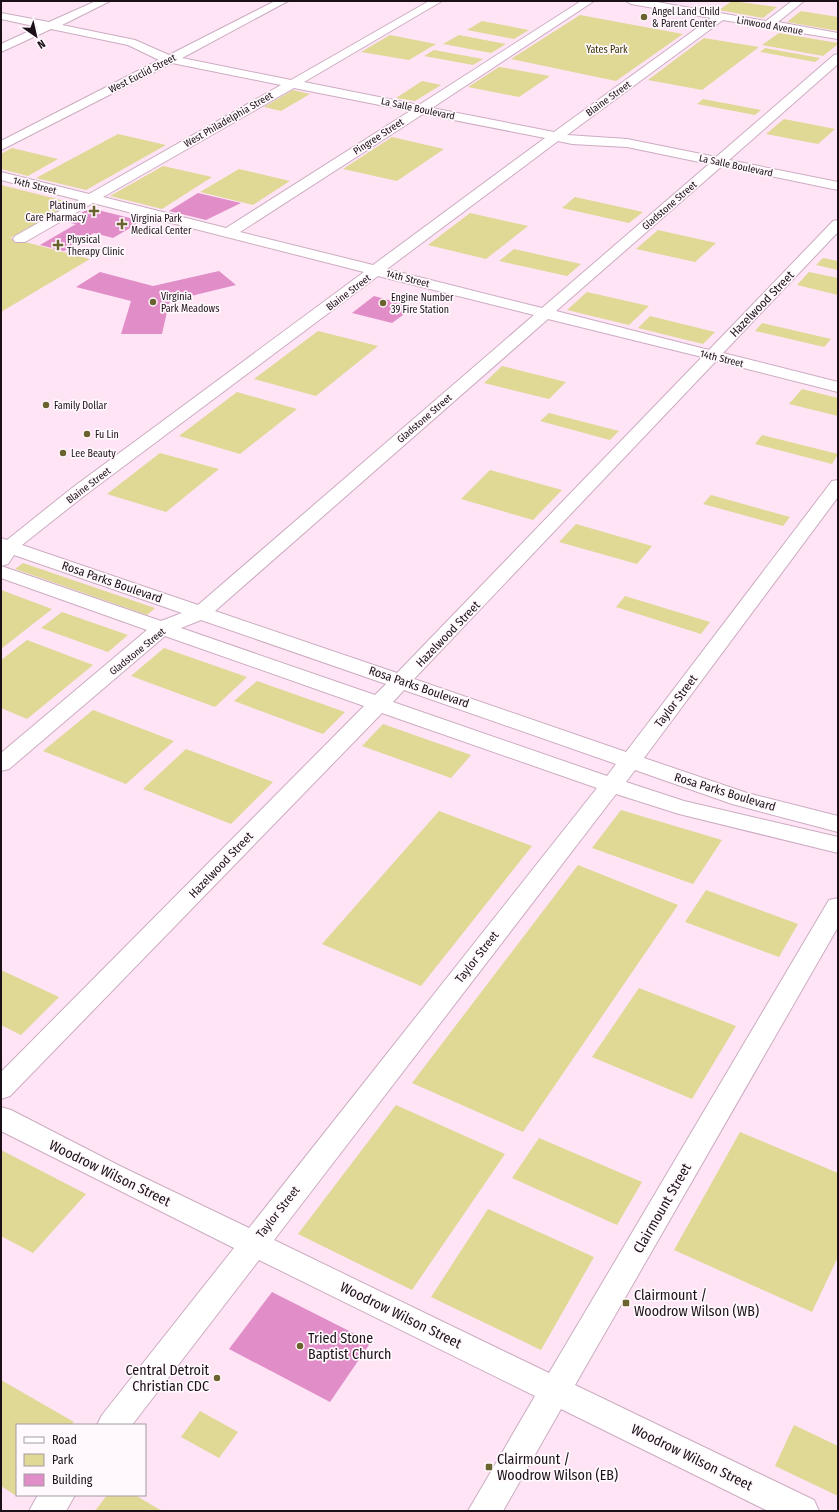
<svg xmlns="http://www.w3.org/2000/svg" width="839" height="1512" viewBox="0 0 839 1512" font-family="'Fira Sans Condensed',sans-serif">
  <rect width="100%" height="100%" fill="#ffe4f6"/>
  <g fill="#e0d895">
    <polygon points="732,1 777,7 763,18 719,10"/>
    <polygon points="801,11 838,17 838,31 787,22"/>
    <polygon points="580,15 683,34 616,81 511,59"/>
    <polygon points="482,21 529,30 514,39 467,30"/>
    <polygon points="779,33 838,43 838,44 823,56 762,45"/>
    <polygon points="390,35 436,44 409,60 361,52"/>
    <polygon points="459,35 506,44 491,53 443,44"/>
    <polygon points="704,38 759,47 702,90 648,80"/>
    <polygon points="765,48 820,58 815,62 760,52"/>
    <polygon points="434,50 483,59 473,65 424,56"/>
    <polygon points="499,67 500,67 550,76 519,97 468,87"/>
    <polygon points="422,81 441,85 415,101 396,98"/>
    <polygon points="293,90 310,94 281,111 264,107"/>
    <polygon points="703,99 761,110 755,115 697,104"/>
    <polygon points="784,119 835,129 818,144 766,134"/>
    <polygon points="118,134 166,145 86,190 36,178"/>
    <polygon points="392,137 444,149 397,181 343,169"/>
    <polygon points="12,148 58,159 28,176 1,169 1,154"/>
    <polygon points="163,166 212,177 162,209 110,196"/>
    <polygon points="239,169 290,181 253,205 200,192"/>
    <polygon points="1,185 73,203 10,238 90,259 1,312"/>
    <polygon points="575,197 643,212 629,223 562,208"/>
    <polygon points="470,213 528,226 486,259 428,245"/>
    <polygon points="658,230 716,243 695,262 636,249"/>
    <polygon points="514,249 581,264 567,276 499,261"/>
    <polygon points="823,258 838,261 838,270 816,265"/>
    <polygon points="809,272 838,278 838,295 797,285"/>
    <polygon points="587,292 649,306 629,325 567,310"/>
    <polygon points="650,316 715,332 703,344 638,328"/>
    <polygon points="762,323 831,339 824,347 755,331"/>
    <polygon points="318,331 378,346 316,396 254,379"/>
    <polygon points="502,366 566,382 549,399 484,383"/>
    <polygon points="802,389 838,398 838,416 789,404"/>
    <polygon points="237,392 297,409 240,454 179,436"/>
    <polygon points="549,413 619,431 610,440 540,421"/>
    <polygon points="762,435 838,454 832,464 755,444"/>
    <polygon points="160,453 219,469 166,512 107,494"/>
    <polygon points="490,470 562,490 533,520 461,499"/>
    <polygon points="711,495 790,517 783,526 703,504"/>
    <polygon points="576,524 652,546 637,564 559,542"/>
    <polygon points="23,563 155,608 147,615 15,569"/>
    <polygon points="1,590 52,609 1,649"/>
    <polygon points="625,596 710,622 701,634 616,607"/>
    <polygon points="62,612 128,635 108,652 41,628"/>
    <polygon points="27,640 93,665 27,719 1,708 1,660"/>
    <polygon points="164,648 247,677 215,707 131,676"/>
    <polygon points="257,681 345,712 323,734 234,701"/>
    <polygon points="93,710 174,741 126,784 43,751"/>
    <polygon points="383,724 471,755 451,778 362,746"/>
    <polygon points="186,749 273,782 231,824 143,789"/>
    <polygon points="621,810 722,840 693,884 592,848"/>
    <polygon points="439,811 532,846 421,986 322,944"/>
    <polygon points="578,865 678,905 523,1132 412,1083"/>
    <polygon points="706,890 798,924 779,957 685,922"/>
    <polygon points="1,970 59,997 21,1035 1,1025"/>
    <polygon points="639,988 736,1026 692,1099 592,1057"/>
    <polygon points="396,1105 505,1154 412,1290 298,1234"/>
    <polygon points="740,1132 838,1173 838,1257 812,1312 674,1250"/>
    <polygon points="539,1138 642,1182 617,1225 512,1178"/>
    <polygon points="1,1150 86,1194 33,1253 1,1236"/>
    <polygon points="488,1209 594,1257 541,1350 431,1297"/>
    <polygon points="1,1380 74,1422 71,1425 17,1425 17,1493 15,1495 1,1486"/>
    <polygon points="200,1411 238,1432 219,1458 181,1437"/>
    <polygon points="794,1425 838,1446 838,1496 775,1466"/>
    <polygon points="107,1495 135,1495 162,1511 95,1511"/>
  </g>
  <g fill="#e08dc8">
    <polygon points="198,193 241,203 206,220 169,211"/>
    <polygon points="90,208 142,221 113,238 94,233 64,251 40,245 76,224 65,222"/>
    <polygon points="219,271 236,285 187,297 184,294 169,303 162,334 121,334 131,301 76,287 100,272 153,286"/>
    <polygon points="374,296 414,307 392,323 352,313"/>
    <polygon points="272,1292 371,1342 330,1402 229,1349"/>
  </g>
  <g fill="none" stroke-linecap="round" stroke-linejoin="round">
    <g stroke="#ccacc1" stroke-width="2">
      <g id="minor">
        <path d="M96 1H110L62 25 135 40 169 55 275 1H288L182 58 291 80 429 1H442L304 82 419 105 581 1H594L432 108 554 132 711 18 631 4 626 1H651L766 21 792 1H804L778 22 838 33V39L723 20 567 135 627 139 716 157 834 55 838 54V64L729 160 838 182V190L722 166 556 311 709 350 833 221 838 220V232L723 353 838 382V392L716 361 414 679 626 752 832 481 838 480V497L644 758 747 793 838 816V832L732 804 635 770 626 782 684 801 838 837V853L679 814 616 794 274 1240 549 1373 829 900 838 898V927L575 1385 814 1500 819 1511H768L561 1409 503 1511H468L535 1396 259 1260 132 1425H97L102 1415 234 1248 1 1131V1107L11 1110 122 1167 249 1228 597 788 382 713 10 1096 1 1099V1072L364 706 165 636 9 769 1 771V753L147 630 1 578V566L161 621 182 613 14 555 8 564 1 566V538L7 540 72 488 364 272 93 203 25 242H15L13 239 15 236 79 200 1 180V172L89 194 281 85 172 63 1 150V141L159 60 128 45 51 29 1 52V44L38 27 1 19V13L49 22ZM294 88 410 111 226 228 103 197ZM423 114 545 138 373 265 240 232ZM558 141 572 144 627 147 709 164 542 308 387 269ZM378 276 534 315 198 605 22 545 84 496ZM548 319 702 357 397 673 215 611ZM201 620 386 684 375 695 181 628ZM404 690 616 764 607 776 393 702Z"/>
        <polygon points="38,1495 75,1495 66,1511 29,1511"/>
      </g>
    </g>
    <use href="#minor" fill="#fff" fill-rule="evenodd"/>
  </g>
  <g fill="#6a632f" stroke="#fff8fc" stroke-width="1.5">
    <circle cx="644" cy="17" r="4"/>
    <path d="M92 205h4v4h4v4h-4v4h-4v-4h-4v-4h4z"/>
    <path d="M120 218h4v4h4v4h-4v4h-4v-4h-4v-4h4z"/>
    <path d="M56 239h4v4h4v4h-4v4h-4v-4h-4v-4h4z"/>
    <circle cx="153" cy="302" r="4"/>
    <circle cx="383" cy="303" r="4"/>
    <circle cx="46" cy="405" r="4"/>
    <circle cx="87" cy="434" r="4"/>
    <circle cx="63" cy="453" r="4"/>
    <rect x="622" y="1299" width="8" height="8" rx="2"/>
    <circle cx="300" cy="1346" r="4"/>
    <circle cx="217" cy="1378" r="4"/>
    <rect x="485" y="1463" width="8" height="8" rx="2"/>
  </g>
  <g text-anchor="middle" stroke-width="3.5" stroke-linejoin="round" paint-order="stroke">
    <g font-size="10" fill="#1b1018" stroke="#fff8fc" text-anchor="start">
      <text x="652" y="15">Angel Land Child<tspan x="652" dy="12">&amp; Parent Center</tspan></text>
      <text x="86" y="209" text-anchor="end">Platinum<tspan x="86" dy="12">Care Pharmacy</tspan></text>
      <text x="131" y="222">Virginia Park<tspan x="131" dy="12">Medical Center</tspan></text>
      <text x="67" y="243">Physical<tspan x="67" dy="12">Therapy Clinic</tspan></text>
      <text x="161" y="300">Virginia<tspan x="161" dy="12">Park Meadows</tspan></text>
      <text x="391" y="301">Engine Number<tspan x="391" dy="12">39 Fire Station</tspan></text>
      <text x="54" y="409">Family Dollar</text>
      <text x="95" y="438">Fu Lin</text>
      <text x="71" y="457">Lee Beauty</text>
    </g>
    <g font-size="10" fill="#1b1018" stroke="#fff8fc">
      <text transform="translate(770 25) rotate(10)" y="4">Linwood Avenue</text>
      <text transform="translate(142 73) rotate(-27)" y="4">West Euclid Street</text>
      <text transform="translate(608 98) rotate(-36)" y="4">Blaine Street</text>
      <text transform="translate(418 108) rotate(12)" y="4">La Salle Boulevard</text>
      <text transform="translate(228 119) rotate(-30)" y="4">West Philadelphia Street</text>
      <text transform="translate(378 136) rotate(-33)" y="4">Pingree Street</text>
      <text transform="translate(736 165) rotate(12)" y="4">La Salle Boulevard</text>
      <text transform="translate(35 185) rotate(14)" y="4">14th Street</text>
      <text transform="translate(669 205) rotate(-41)" y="4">Gladstone Street</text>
      <text transform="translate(408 278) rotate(14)" y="4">14th Street</text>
      <text transform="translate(348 292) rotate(-37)" y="4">Blaine Street</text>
      <text transform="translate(722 358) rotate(14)" y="4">14th Street</text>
      <text transform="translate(424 418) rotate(-41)" y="4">Gladstone Street</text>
      <text transform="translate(88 485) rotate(-37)" y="4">Blaine Street</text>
      <text transform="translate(137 651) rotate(-39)" y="4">Gladstone Street</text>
    </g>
    <g font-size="10" fill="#373103" stroke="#fff8fc">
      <text x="607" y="53">Yates Park</text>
    </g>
    <g font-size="12" fill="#1b1018" stroke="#fff8fc">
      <text transform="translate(762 304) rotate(-46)" y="4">Hazelwood Street</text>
      <text transform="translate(112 582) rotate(19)" y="4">Rosa Parks Boulevard</text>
      <text transform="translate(448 634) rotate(-46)" y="4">Hazelwood Street</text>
      <text transform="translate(419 687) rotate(19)" y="4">Rosa Parks Boulevard</text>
      <text transform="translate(676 701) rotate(-53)" y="4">Taylor Street</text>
      <text transform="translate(725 792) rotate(17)" y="4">Rosa Parks Boulevard</text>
      <text transform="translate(221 865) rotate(-46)" y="4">Hazelwood Street</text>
      <text transform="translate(477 957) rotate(-52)" y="4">Taylor Street</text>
      <text transform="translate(278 1212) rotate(-52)" y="4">Taylor Street</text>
    </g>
    <g font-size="14" fill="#1b1018" stroke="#fff8fc">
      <text transform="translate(110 1173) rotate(26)" y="5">Woodrow Wilson Street</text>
      <text transform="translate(662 1208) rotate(-60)" y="5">Clairmount Street</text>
      <text transform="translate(401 1315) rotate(26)" y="5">Woodrow Wilson Street</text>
      <text transform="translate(692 1457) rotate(26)" y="5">Woodrow Wilson Street</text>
    </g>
    <g font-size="14" fill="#1b1018" stroke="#fff8fc" text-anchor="start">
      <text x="634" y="1300">Clairmount /<tspan x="634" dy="16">Woodrow Wilson (WB)</tspan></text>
      <text x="308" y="1343">Tried Stone<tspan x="308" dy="16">Baptist Church</tspan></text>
      <text x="209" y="1375" text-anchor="end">Central Detroit<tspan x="209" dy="16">Christian CDC</tspan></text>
      <text x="497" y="1464">Clairmount /<tspan x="497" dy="16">Woodrow Wilson (EB)</tspan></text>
    </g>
  </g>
  <rect width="839" height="1512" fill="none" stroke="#1b1018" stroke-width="4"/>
  <rect x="16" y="1424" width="130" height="72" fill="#fff8fc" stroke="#a49ba1"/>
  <rect x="24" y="1437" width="20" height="6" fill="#ffffff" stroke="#a49ba1"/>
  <text x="52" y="1444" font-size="12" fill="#1b1018">Road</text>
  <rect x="24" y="1454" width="20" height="12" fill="#e0d895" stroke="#a49ba1"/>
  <text x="52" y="1464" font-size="12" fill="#1b1018">Park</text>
  <rect x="24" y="1474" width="20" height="12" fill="#e08dc8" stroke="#a49ba1"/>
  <text x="52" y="1484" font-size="12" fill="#1b1018">Building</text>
  <g transform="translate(36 36) rotate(146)" stroke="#fff8fc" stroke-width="3" paint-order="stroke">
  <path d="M0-3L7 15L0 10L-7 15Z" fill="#1b1018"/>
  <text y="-6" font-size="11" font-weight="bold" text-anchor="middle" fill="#1b1018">N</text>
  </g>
</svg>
